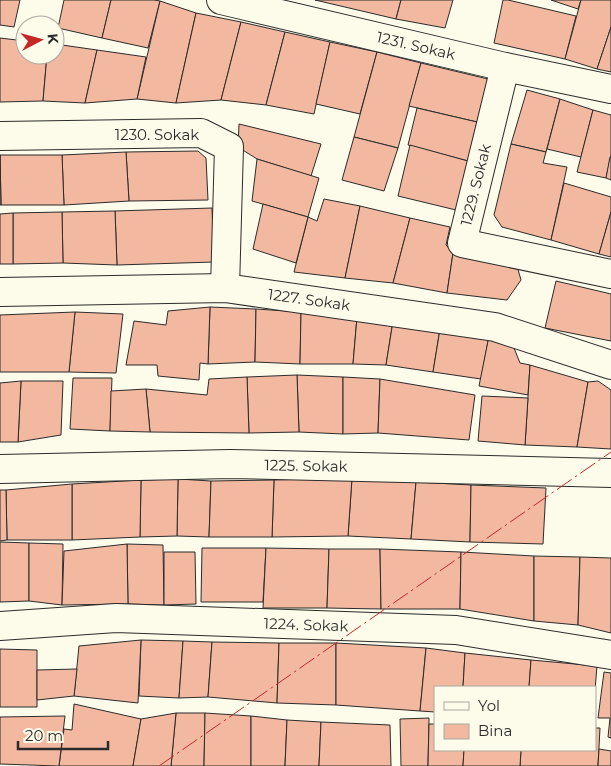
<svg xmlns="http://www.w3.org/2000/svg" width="611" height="766" viewBox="0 0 611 766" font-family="Montserrat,sans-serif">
  <rect width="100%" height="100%" fill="#fdfbea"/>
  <g fill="#f2b8a0" stroke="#2b2b2b">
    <polygon points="0,0 20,0 14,27 0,25"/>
    <polygon points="64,0 111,0 102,38 58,28"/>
    <polygon points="111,0 154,0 160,1 148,48 102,38"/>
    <polygon points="315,0 401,0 396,19"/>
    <polygon points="401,0 453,0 445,28 396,19"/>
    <polygon points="503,0 508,0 576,16 565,59 494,43"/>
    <polygon points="551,0 581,0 578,9"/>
    <polygon points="581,0 611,0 611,27 597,69 565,59"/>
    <polygon points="160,1 196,13 176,103 137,99"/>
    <polygon points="196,13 241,22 221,100 176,103"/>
    <polygon points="241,22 285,32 266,105 221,100"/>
    <polygon points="611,27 611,72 597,69"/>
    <polygon points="285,32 330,42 314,114 266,105"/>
    <polygon points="0,38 25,41 25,55 47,55 43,101 0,102"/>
    <polygon points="330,42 377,52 360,114 316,104"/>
    <polygon points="55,44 97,50 85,103 43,101 47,55 55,55"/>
    <polygon points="97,50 146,57 137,99 85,103"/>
    <polygon points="377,52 421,63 398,148 354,137"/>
    <polygon points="421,63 488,79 477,122 409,106"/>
    <polygon points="527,90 560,99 546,152 511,144"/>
    <polygon points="560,99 593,110 581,157 547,149"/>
    <polygon points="417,108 477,122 468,161 408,145"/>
    <polygon points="593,110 611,115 611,155 606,178 577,172"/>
    <polygon points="239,124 321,144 311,176 257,159 238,147"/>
    <polygon points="354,137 398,148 384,191 342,180"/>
    <polygon points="511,144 546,152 543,163 567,167 551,240 502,227 494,215"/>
    <polygon points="410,145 468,161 456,210 398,196"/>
    <polygon points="198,151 206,158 208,200 129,201 126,152"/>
    <polygon points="126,152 129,201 64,205 62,155"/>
    <polygon points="0,155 62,155 64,205 1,205"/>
    <polygon points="0,155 1,205 0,205"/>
    <polygon points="610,157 611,157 611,180 606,178"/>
    <polygon points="257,159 319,178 308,217 252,201"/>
    <polygon points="564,183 611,197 611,212 599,254 551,240"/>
    <polygon points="324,199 360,206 345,278 294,272 308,217 317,221"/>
    <polygon points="263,204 308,217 296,263 253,249"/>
    <polygon points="360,206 410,218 393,283 345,278"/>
    <polygon points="212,208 214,262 117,265 115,211"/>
    <polygon points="115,211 117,265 63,263 62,212"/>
    <polygon points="62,212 63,263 13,264 13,213"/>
    <polygon points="611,212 611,257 599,254"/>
    <polygon points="13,213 13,264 0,264 0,214"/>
    <polygon points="410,218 450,227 446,245 453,253 447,293 393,283"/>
    <polygon points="453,253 517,266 521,280 507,300 447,293"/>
    <polygon points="556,281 611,294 611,341 545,328"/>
    <polygon points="210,307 256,309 255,362 208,364"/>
    <polygon points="210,307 208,364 200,363 199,380 158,376 157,365 126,365 134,321 166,325 168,311"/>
    <polygon points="256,309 301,312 300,364 255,362"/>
    <polygon points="75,312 123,314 116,373 69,372"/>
    <polygon points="75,312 69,372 0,372 0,315"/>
    <polygon points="301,312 357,317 353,364 300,364"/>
    <polygon points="357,317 393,321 386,365 353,364"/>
    <polygon points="393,321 440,329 433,372 386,365"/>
    <polygon points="440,329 489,336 481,379 433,372"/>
    <polygon points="489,336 512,343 520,363 530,365 528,395 479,386"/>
    <polygon points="530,365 588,382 577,447 525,445"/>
    <polygon points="297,375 343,377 343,434 299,432"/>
    <polygon points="297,375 299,432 249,433 247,377"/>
    <polygon points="247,377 249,433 150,432 146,389 207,395 209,379"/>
    <polygon points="343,377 380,379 378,433 343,434"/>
    <polygon points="73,378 112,378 110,431 70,429"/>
    <polygon points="380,379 475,395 469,440 378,433"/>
    <polygon points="21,381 63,381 61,435 18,442"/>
    <polygon points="21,381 18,442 0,442 0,383"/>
    <polygon points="598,381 611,390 611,449 577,447 588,382"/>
    <polygon points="146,389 150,432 110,431 111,391"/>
    <polygon points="482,396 528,398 525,445 478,441"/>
    <polygon points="352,478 416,482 411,539 348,536"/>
    <polygon points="352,478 348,536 272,537 274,480"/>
    <polygon points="178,479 211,481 209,537 177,536"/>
    <polygon points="178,479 177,536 140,537 141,480"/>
    <polygon points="141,480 140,537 72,540 72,484"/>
    <polygon points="274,480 272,537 209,537 211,481"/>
    <polygon points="416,482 471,485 470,542 411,539"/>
    <polygon points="72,484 72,540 7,540 6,490"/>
    <polygon points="471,485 546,488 543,544 470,542"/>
    <polygon points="0,490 6,490 7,540 0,541"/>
    <polygon points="0,542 29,543 29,601 0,602"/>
    <polygon points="29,543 63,544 62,605 29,601"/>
    <polygon points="127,544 163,545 164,605 128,604"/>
    <polygon points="127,544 128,604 62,605 64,551"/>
    <polygon points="202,548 266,548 263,602 201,602"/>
    <polygon points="266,548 329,549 327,608 263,608"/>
    <polygon points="329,549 380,549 381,609 327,608"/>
    <polygon points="380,549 461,552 460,609 381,609"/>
    <polygon points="164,552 195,552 196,604 164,605"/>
    <polygon points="461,552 534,556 534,621 460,609"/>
    <polygon points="534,556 580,557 578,625 534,621"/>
    <polygon points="580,557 611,558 611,633 578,625"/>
    <polygon points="141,640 183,641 179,698 139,696"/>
    <polygon points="141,640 138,703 74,696 79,646"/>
    <polygon points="183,641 212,642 208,697 179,698"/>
    <polygon points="212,642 279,643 277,703 208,697"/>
    <polygon points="279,643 336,643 336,705 277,703"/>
    <polygon points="336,643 426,648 420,711 336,705"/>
    <polygon points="426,648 465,653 463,687 435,687 435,712 420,711"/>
    <polygon points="0,649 37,650 37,707 0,707"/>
    <polygon points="465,653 531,660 529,687 463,687"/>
    <polygon points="531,660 597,666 595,690 595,687 529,687"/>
    <polygon points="77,669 74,696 37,700 37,670"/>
    <polygon points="604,672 611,673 611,738 608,737 610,718 598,718"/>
    <polygon points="74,704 141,719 133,766 59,766 64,729 72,730"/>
    <polygon points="176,713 205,713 204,766 171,766"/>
    <polygon points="176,713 171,766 133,766 141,719"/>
    <polygon points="205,713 251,716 251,766 204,766"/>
    <polygon points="65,716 59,766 0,764 0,717"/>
    <polygon points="251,716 287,720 285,766 251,766"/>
    <polygon points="429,718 428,766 401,766 400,719"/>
    <polygon points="287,720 321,722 319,766 285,766"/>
    <polygon points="321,722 390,725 391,766 319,766"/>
    <polygon points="429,724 435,724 435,750 464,750 463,766 428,766"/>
    <polygon points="595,728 600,728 598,766 520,766 521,750 595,750"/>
    <polygon points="599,749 611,751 611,766 598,766"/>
    <polygon points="464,750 521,750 520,766 463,766"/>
  </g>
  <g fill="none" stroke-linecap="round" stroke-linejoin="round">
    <g stroke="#2b2b2b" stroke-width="30">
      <g id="minor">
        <polyline points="221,0 505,67 611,89"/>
        <polyline points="505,67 462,243 611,274"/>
        <polyline points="0,136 201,133 229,147 225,288"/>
        <polyline points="0,292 225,288 495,327 611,365"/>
        <polyline points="0,469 230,464 611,473"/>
        <polyline points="0,626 116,618 456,630 611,655"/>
      </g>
    </g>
    <use href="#minor" stroke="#fdfbea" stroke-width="28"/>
    <polyline stroke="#c62828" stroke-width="1" stroke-dasharray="18 4 2.5 4" stroke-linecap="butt" points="159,766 611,452"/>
  </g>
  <g text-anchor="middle" stroke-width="4" stroke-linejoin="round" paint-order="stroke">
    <g font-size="15" fill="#2b2b2b" stroke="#fdfbea">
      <text transform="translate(416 46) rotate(13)" y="5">1231. Sokak</text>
      <text x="157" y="140">1230. Sokak</text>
      <text transform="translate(476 185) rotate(-76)" y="5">1229. Sokak</text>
      <text transform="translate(309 300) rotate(8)" y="5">1227. Sokak</text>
      <text transform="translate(306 466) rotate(1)" y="5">1225. Sokak</text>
      <text transform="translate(306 625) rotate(2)" y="5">1224. Sokak</text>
    </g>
  </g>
  <rect x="434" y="686" width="162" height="65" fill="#fdfbea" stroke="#a9a89e"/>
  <rect x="444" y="702" width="25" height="8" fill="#fdfbea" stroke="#a9a89e"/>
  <text x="478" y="711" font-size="15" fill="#2b2b2b">Yol</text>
  <rect x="444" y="724" width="25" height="15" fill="#f2b8a0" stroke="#a9a89e"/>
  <text x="478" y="736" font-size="15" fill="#2b2b2b">Bina</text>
  <g transform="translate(40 40) rotate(84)"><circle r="24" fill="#fdfbea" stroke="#a9a89e"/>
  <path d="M0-4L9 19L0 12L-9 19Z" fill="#c62828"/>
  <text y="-8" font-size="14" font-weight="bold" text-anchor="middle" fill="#2b2b2b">K</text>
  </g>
  <path d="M18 741v8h90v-8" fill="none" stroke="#2b2b2b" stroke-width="2.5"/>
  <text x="25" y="741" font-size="15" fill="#2b2b2b" stroke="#fdfbea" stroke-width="4" paint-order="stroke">20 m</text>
</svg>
